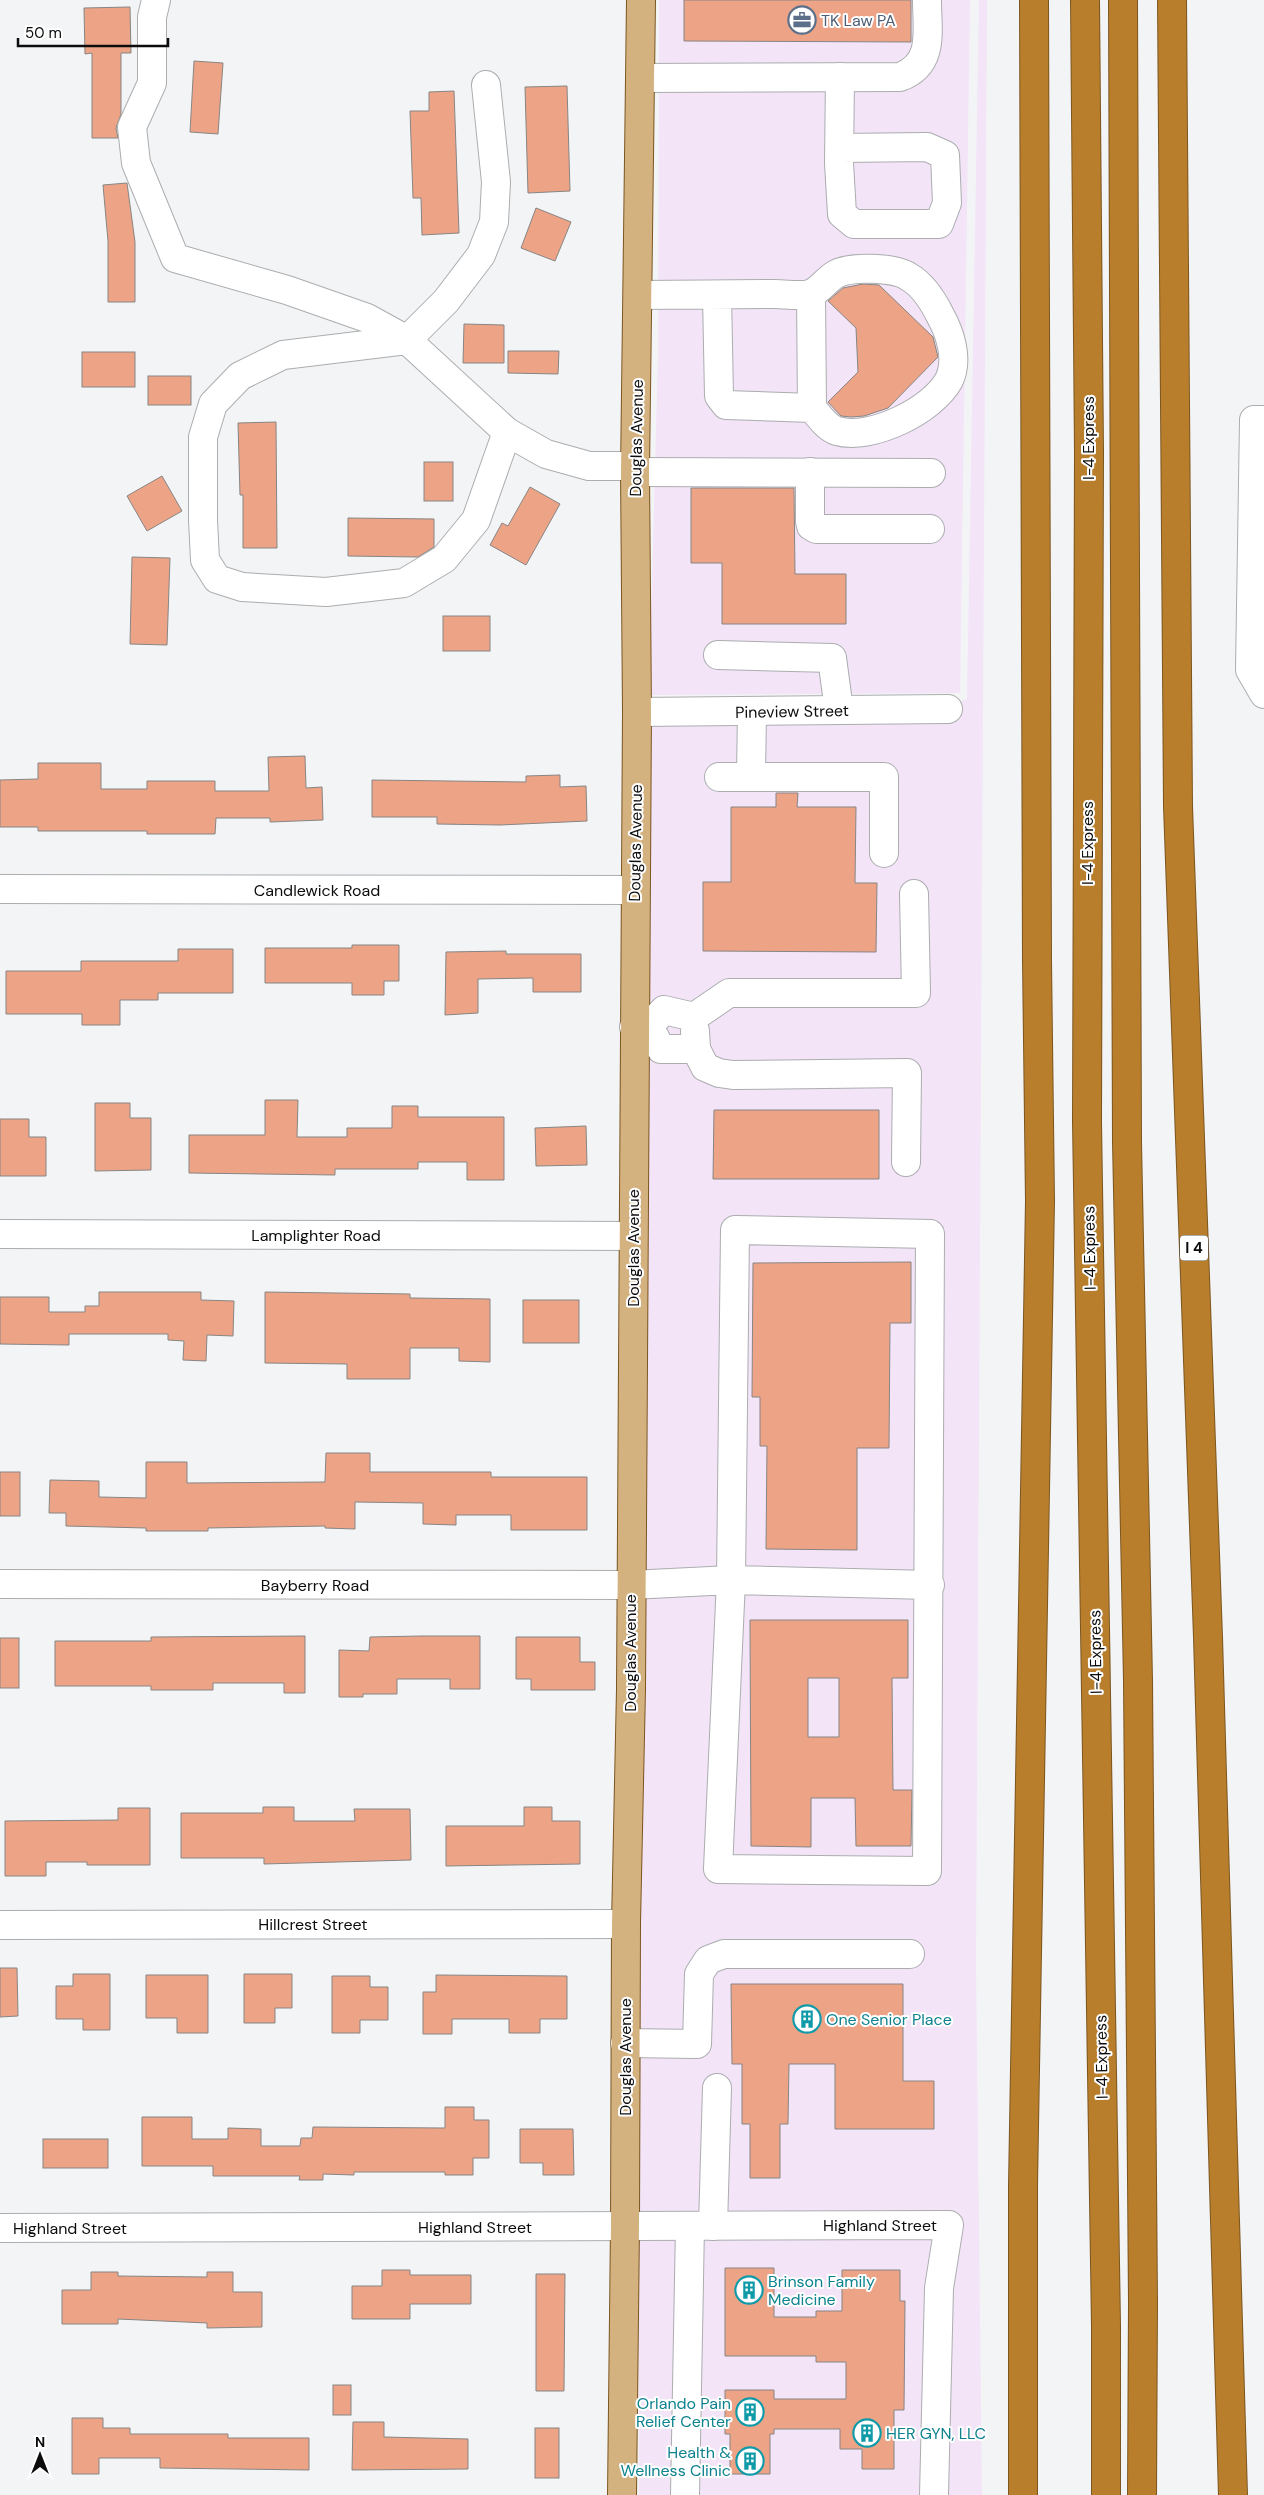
<svg xmlns="http://www.w3.org/2000/svg" width="1264" height="2495" viewBox="0 0 1264 2495" font-family="'DM Sans',sans-serif">
  <rect width="100%" height="100%" fill="#f3f4f6"/>
  <g fill="#f3e4f8">
    <polygon points="659,0 970,0 960,693 649,695 658,356"/>
    <polygon points="979,0 987,0 976,1962 982,2495 639,2495 638,2238 960,2236 959,2213 638,2214 637,1863 649,1026 644,890 647,724 958,721 958,703 967,699"/>
  </g>
  <g fill="#eda486" stroke="#878584" fill-rule="evenodd">
    <polygon points="684,0 911,0 911,42 684,41"/>
    <polygon points="130,7 131,53 121,53 121,114 116,128 118,138 92,138 92,53 85,54 84,8"/>
    <polygon points="194,61 223,63 218,134 190,132"/>
    <polygon points="567,86 570,191 528,193 525,87"/>
    <polygon points="454,91 459,233 422,235 421,198 413,198 410,111 429,111 429,92"/>
    <polygon points="127,183 135,242 135,302 108,302 108,241 103,185"/>
    <polygon points="536,208 571,222 555,261 521,248"/>
    <polygon points="863,284 879,285 933,337 938,357 888,408 864,416 851,417 841,416 828,402 858,372 856,328 828,301 843,288"/>
    <polygon points="464,324 504,325 504,363 463,363"/>
    <polygon points="508,351 559,351 558,374 508,373"/>
    <rect x="82" y="352" width="53" height="35"/>
    <rect x="148" y="376" width="43" height="29"/>
    <polygon points="276,422 277,548 243,548 243,495 240,495 238,423"/>
    <rect x="424" y="462" width="29" height="39"/>
    <polygon points="162,476 182,511 147,531 127,496"/>
    <polygon points="530,487 560,504 526,565 490,545 502,523 508,526"/>
    <polygon points="691,488 794,488 795,574 846,574 846,624 722,624 722,563 691,563"/>
    <polygon points="348,518 434,519 434,547 418,557 348,556"/>
    <polygon points="132,557 170,558 167,645 130,644"/>
    <rect x="443" y="616" width="47" height="35"/>
    <polygon points="305,756 306,788 322,787 323,820 270,822 270,818 216,818 215,834 147,834 147,831 38,831 38,827 0,827 0,780 38,779 38,763 101,763 101,789 147,789 147,781 215,781 215,791 269,791 268,757"/>
    <polygon points="560,775 560,787 586,786 587,821 500,825 437,824 437,817 372,817 372,780 526,782 526,776"/>
    <polygon points="776,793 798,793 797,807 856,807 855,883 877,883 876,952 703,951 703,882 731,882 731,807 776,807"/>
    <polygon points="352,945 399,945 399,981 384,981 384,995 352,995 352,983 265,983 265,948 352,948"/>
    <polygon points="178,949 233,949 233,993 158,993 158,1000 120,1000 120,1025 82,1025 82,1014 6,1014 6,971 81,971 81,961 178,961"/>
    <polygon points="506,951 506,954 581,954 581,992 533,992 533,978 478,979 478,1013 445,1015 446,952"/>
    <polygon points="265,1100 298,1100 297,1137 347,1137 347,1128 392,1128 392,1106 418,1106 418,1117 504,1117 504,1180 467,1180 467,1162 418,1162 418,1169 335,1169 335,1175 189,1173 189,1135 265,1135"/>
    <polygon points="95,1103 130,1103 130,1118 151,1118 151,1170 95,1171"/>
    <polygon points="714,1110 879,1110 879,1179 713,1179"/>
    <polygon points="0,1119 29,1119 29,1137 46,1137 46,1176 0,1176"/>
    <polygon points="586,1126 587,1165 536,1166 535,1128"/>
    <polygon points="911,1262 911,1323 890,1323 889,1448 857,1448 857,1550 766,1549 767,1446 760,1446 760,1397 752,1397 753,1263"/>
    <polygon points="99,1292 201,1292 201,1300 234,1301 233,1336 207,1335 206,1361 183,1360 184,1341 168,1340 168,1334 69,1334 69,1345 0,1344 0,1297 49,1297 49,1312 85,1312 85,1306 99,1306"/>
    <polygon points="265,1292 410,1294 410,1298 490,1299 490,1362 459,1361 459,1348 410,1348 410,1379 347,1379 347,1364 265,1363"/>
    <rect x="523" y="1300" width="56" height="43"/>
    <polygon points="326,1453 370,1453 370,1472 491,1472 491,1477 587,1477 587,1530 511,1530 511,1515 456,1515 456,1525 423,1524 423,1503 355,1502 355,1529 325,1528 325,1526 208,1528 208,1531 146,1531 146,1528 66,1526 66,1513 49,1513 50,1480 99,1481 99,1497 146,1498 146,1462 187,1462 187,1483 325,1482"/>
    <rect x="0" y="1472" width="20" height="44"/>
    <path d="M750 1620H908V1678H892L893 1790H912L911 1846H856L855 1798H811V1847L751 1846ZM808 1678H839V1737H808Z"/>
    <polygon points="305,1636 305,1693 284,1693 284,1683 213,1683 213,1690 151,1690 151,1686 55,1686 55,1641 151,1641 151,1637"/>
    <polygon points="421,1636 480,1636 480,1689 450,1689 450,1679 397,1679 397,1694 363,1694 363,1697 339,1697 339,1650 369,1651 370,1637"/>
    <polygon points="516,1637 580,1637 580,1662 595,1662 595,1690 531,1690 531,1679 516,1679"/>
    <rect x="0" y="1638" width="19" height="50"/>
    <polygon points="263,1807 294,1807 294,1821 355,1821 354,1809 410,1809 411,1860 264,1864 264,1858 181,1858 181,1813 263,1813"/>
    <polygon points="524,1807 552,1807 552,1821 580,1821 580,1864 446,1866 446,1826 524,1826"/>
    <polygon points="118,1808 150,1808 150,1865 87,1865 87,1862 46,1862 46,1876 5,1876 5,1821 118,1820"/>
    <polygon points="0,1968 17,1968 18,2016 0,2017"/>
    <polygon points="73,1974 110,1974 110,2030 83,2030 83,2019 56,2019 56,1986 73,1986"/>
    <polygon points="244,1974 292,1974 292,2008 275,2008 275,2023 244,2023"/>
    <polygon points="146,1975 208,1975 208,2033 177,2033 177,2018 146,2018"/>
    <polygon points="436,1975 567,1976 567,2019 540,2019 540,2033 509,2033 509,2019 452,2019 452,2034 423,2034 423,1992 436,1992"/>
    <polygon points="332,1976 370,1976 370,1987 388,1987 388,2020 360,2020 360,2033 332,2033"/>
    <polygon points="731,1984 903,1984 903,2081 934,2081 934,2129 835,2129 835,2064 789,2064 788,2124 780,2124 780,2178 750,2178 750,2124 742,2124 742,2064 732,2064"/>
    <polygon points="445,2107 474,2107 474,2120 489,2120 489,2158 473,2158 473,2175 445,2175 445,2172 354,2172 354,2175 323,2174 323,2180 299,2180 300,2176 213,2176 213,2166 142,2166 142,2117 192,2117 192,2139 228,2139 228,2128 261,2129 261,2146 300,2146 301,2138 312,2138 313,2127 445,2128"/>
    <polygon points="520,2129 573,2129 574,2175 543,2175 543,2163 520,2163"/>
    <rect x="43" y="2139" width="65" height="29"/>
    <polygon points="725,2268 774,2268 774,2317 816,2317 816,2311 842,2311 842,2270 900,2270 900,2301 905,2301 904,2410 894,2410 894,2469 862,2469 862,2449 840,2449 840,2429 774,2429 774,2434 770,2434 770,2474 730,2474 730,2434 725,2434 725,2390 774,2390 774,2399 846,2399 846,2362 816,2362 816,2356 725,2356"/>
    <polygon points="382,2270 410,2270 410,2275 471,2275 471,2304 410,2304 410,2319 352,2319 352,2286 382,2286"/>
    <polygon points="91,2272 118,2272 118,2276 207,2277 207,2272 233,2272 233,2292 262,2292 262,2327 207,2328 207,2323 118,2319 118,2324 62,2324 62,2290 91,2290"/>
    <polygon points="536,2274 565,2274 564,2391 536,2391"/>
    <rect x="333" y="2385" width="18" height="30"/>
    <polygon points="72,2418 103,2418 103,2428 130,2428 130,2434 228,2434 228,2438 309,2438 309,2470 160,2468 160,2458 99,2458 99,2474 72,2474"/>
    <polygon points="353,2422 384,2422 384,2437 468,2439 468,2469 352,2470"/>
    <rect x="535" y="2428" width="24" height="50"/>
  </g>
  <g fill="none" stroke-linecap="round" stroke-linejoin="round">
    <g stroke="#abadaf" stroke-width="30">
      <g id="minor">
        <polyline points="156,0 152,17 152,83 132,127 136,163 175,258 287,290 367,318 407,340 507,432 476,520 444,559 404,583 326,592 242,587 217,579 205,560 203,520 203,437 213,404 240,376 283,355 407,340 446,301 481,255 494,222 496,182 486,85"/>
        <path d="M640 78 900 77C935 64 927 31 927 0"/>
        <polyline points="839,148 927,147 945,155 947,203 939,224 854,224 842,214 839,163 840,77"/>
        <polyline points="811,294 812,408"/>
        <path d="M638 295C683 295 729 294 774 294 783 294 806 297 812 293 821 289 827 279 836 274 851 266 895 267 909 277 923 285 933 301 940 315 950 333 959 359 949 380 933 410 871 441 837 431 827 428 819 416 812 408L726 405 719 396 717 295"/>
        <polyline points="1264,420 1254,420 1250,670 1264,694"/>
        <polyline points="507,432 546,454 589,466 636,466"/>
        <polyline points="635,472 931,473"/>
        <polyline points="810,472 810,521 811,526 816,529 930,529"/>
        <polyline points="718,655 832,658 839,710"/>
        <polyline points="637,712 948,709"/>
        <polyline points="719,777 884,777 884,853"/>
        <polyline points="751,777 752,711"/>
        <polyline points="0,889 634,890"/>
        <polyline points="649,1026 661,1049 696,1049 695,1031"/>
        <polyline points="634,1027 649,1026 664,1010 694,1017 729,993 916,993 914,894"/>
        <polyline points="696,1049 705,1067 719,1073 733,1075 907,1073 906,1162"/>
        <polyline points="0,1234 633,1236"/>
        <polyline points="0,1584 630,1585 731,1580 735,1230 930,1234 927,1871 718,1869 731,1580 930,1585"/>
        <polyline points="0,1925 626,1924"/>
        <polyline points="625,2043 697,2044 699,1974 708,1960 724,1954 910,1954"/>
        <polyline points="713,2226 717,2088"/>
        <polyline points="0,2228 949,2225 939,2288 934,2495"/>
        <polyline points="685,2495 690,2226"/>
      </g>
    </g>
    <g stroke="#7c5620" stroke-width="30">
      <polyline id="major" points="622,2495 625,2226 626,1924 631,1689 637,712 635,472 641,0"/>
    </g>
    <g stroke="#7c5620" stroke-width="30">
      <g id="highway">
        <polyline points="1085,0 1089,452 1087,1122 1106,2326 1106,2495"/>
        <polyline points="1123,0 1127,1142 1138,1680 1143,2303 1142,2495"/>
        <polyline points="1172,0 1178,806 1208,1637 1233,2495"/>
        <polyline points="1023,2495 1023,2185 1040,1201 1037,960 1034,0"/>
      </g>
    </g>
    <use href="#minor" stroke="#fff" stroke-width="28"/>
    <use href="#major" stroke="#d4b280" stroke-width="28"/>
    <use href="#highway" stroke="#b87e2b" stroke-width="28"/>
  </g>
  <defs>
    <g id="office-ring" transform="scale(1.4375)"><circle r="9.5" fill="#fff" stroke="#5c6f8a" stroke-width="1.5"/><path d="M-6-3h4V-5.5h4V-3h4V5H-6ZM-1-4.5V-3h2v-1.5ZM-6 0V1H6V0Z" fill="#5c6f8a"/></g>
    <g id="building-ring" transform="scale(1.4375)"><circle r="9.5" fill="#fff" stroke="#0f9aa8" stroke-width="1.5"/><path d="M-4-6H4V6H1V3H-1V6H-4ZM-2.5-4.3h1.7v1.8h-1.7ZM.8-4.3h1.7v1.8H.8ZM-2.5-1h1.7V.8h-1.7ZM.8-1h1.7V.8H.8Z" fill="#0f9aa8"/></g>
  </defs>
  <g fill-rule="evenodd">
    <use href="#office-ring" x="802" y="20"/>
    <use href="#building-ring" x="807" y="2019"/>
    <use href="#building-ring" x="749" y="2290"/>
    <use href="#building-ring" x="750" y="2412"/>
    <use href="#building-ring" x="867" y="2433"/>
    <use href="#building-ring" x="750" y="2461"/>
  </g>
  <g text-anchor="middle" stroke-width="4" stroke-linejoin="round" paint-order="stroke">
    <rect fill="#fff" stroke="#555556" stroke-width="1" x="1180" y="1235.5" width="28" height="25" rx="4"/>
    <g font-size="15" font-weight="bold" fill="#0c0c0d">
      <text x="1194" y="1253">I 4</text>
    </g>
    <g font-size="16" fill="#4e5e75" stroke="#fff" text-anchor="start">
      <text x="821" y="26">TK Law PA</text>
    </g>
    <g font-size="16" fill="#0c0c0d" stroke="#fff">
      <text transform="translate(636 438) rotate(-89)" y="6">Douglas Avenue</text>
      <text transform="translate(1088 438) rotate(-90)" y="6">I-4 Express</text>
      <text transform="translate(792 711) rotate(-1)" y="6">Pineview Street</text>
      <text transform="translate(635 843) rotate(-89)" y="6">Douglas Avenue</text>
      <text transform="translate(1087 843) rotate(-90)" y="6">I-4 Express</text>
      <text x="317" y="896">Candlewick Road</text>
      <text x="316" y="1241">Lamplighter Road</text>
      <text transform="translate(633 1248) rotate(-90)" y="6">Douglas Avenue</text>
      <text transform="translate(1089 1248) rotate(-91)" y="6">I-4 Express</text>
      <text x="315" y="1591">Bayberry Road</text>
      <text transform="translate(1095 1652) rotate(-91)" y="6">I-4 Express</text>
      <text transform="translate(630 1653) rotate(-90)" y="6">Douglas Avenue</text>
      <text x="313" y="1930">Hillcrest Street</text>
      <text transform="translate(625 2057) rotate(-90)" y="6">Douglas Avenue</text>
      <text transform="translate(1101 2057) rotate(-91)" y="6">I-4 Express</text>
      <text x="880" y="2231">Highland Street</text>
      <text x="475" y="2233">Highland Street</text>
      <text x="70" y="2234">Highland Street</text>
    </g>
    <g font-size="16" fill="#0d838f" stroke="#fff" text-anchor="start">
      <text x="826" y="2025">One Senior Place</text>
      <text x="768" y="2287">Brinson Family<tspan x="768" dy="18">Medicine</tspan></text>
      <text x="731" y="2409" text-anchor="end">Orlando Pain<tspan x="731" dy="18">Relief Center</tspan></text>
      <text x="886" y="2439">HER GYN, LLC</text>
      <text x="731" y="2458" text-anchor="end">Health &amp;<tspan x="731" dy="18">Wellness Clinic</tspan></text>
    </g>
  </g>
  <g transform="translate(40 2455)" stroke="#ffffff" stroke-width="4" paint-order="stroke">
  <path d="M0-4L9 19L0 12L-9 19Z" fill="#0c0c0d"/>
  <text y="-8" font-size="14" font-weight="bold" text-anchor="middle" fill="#0c0c0d">N</text>
  </g>
  <path d="M18 38v8h150v-8" fill="none" stroke="#0c0c0d" stroke-width="2.5"/>
  <text x="25" y="38" font-size="15" fill="#0c0c0d" stroke="#ffffff" stroke-width="4" paint-order="stroke">50 m</text>
</svg>
